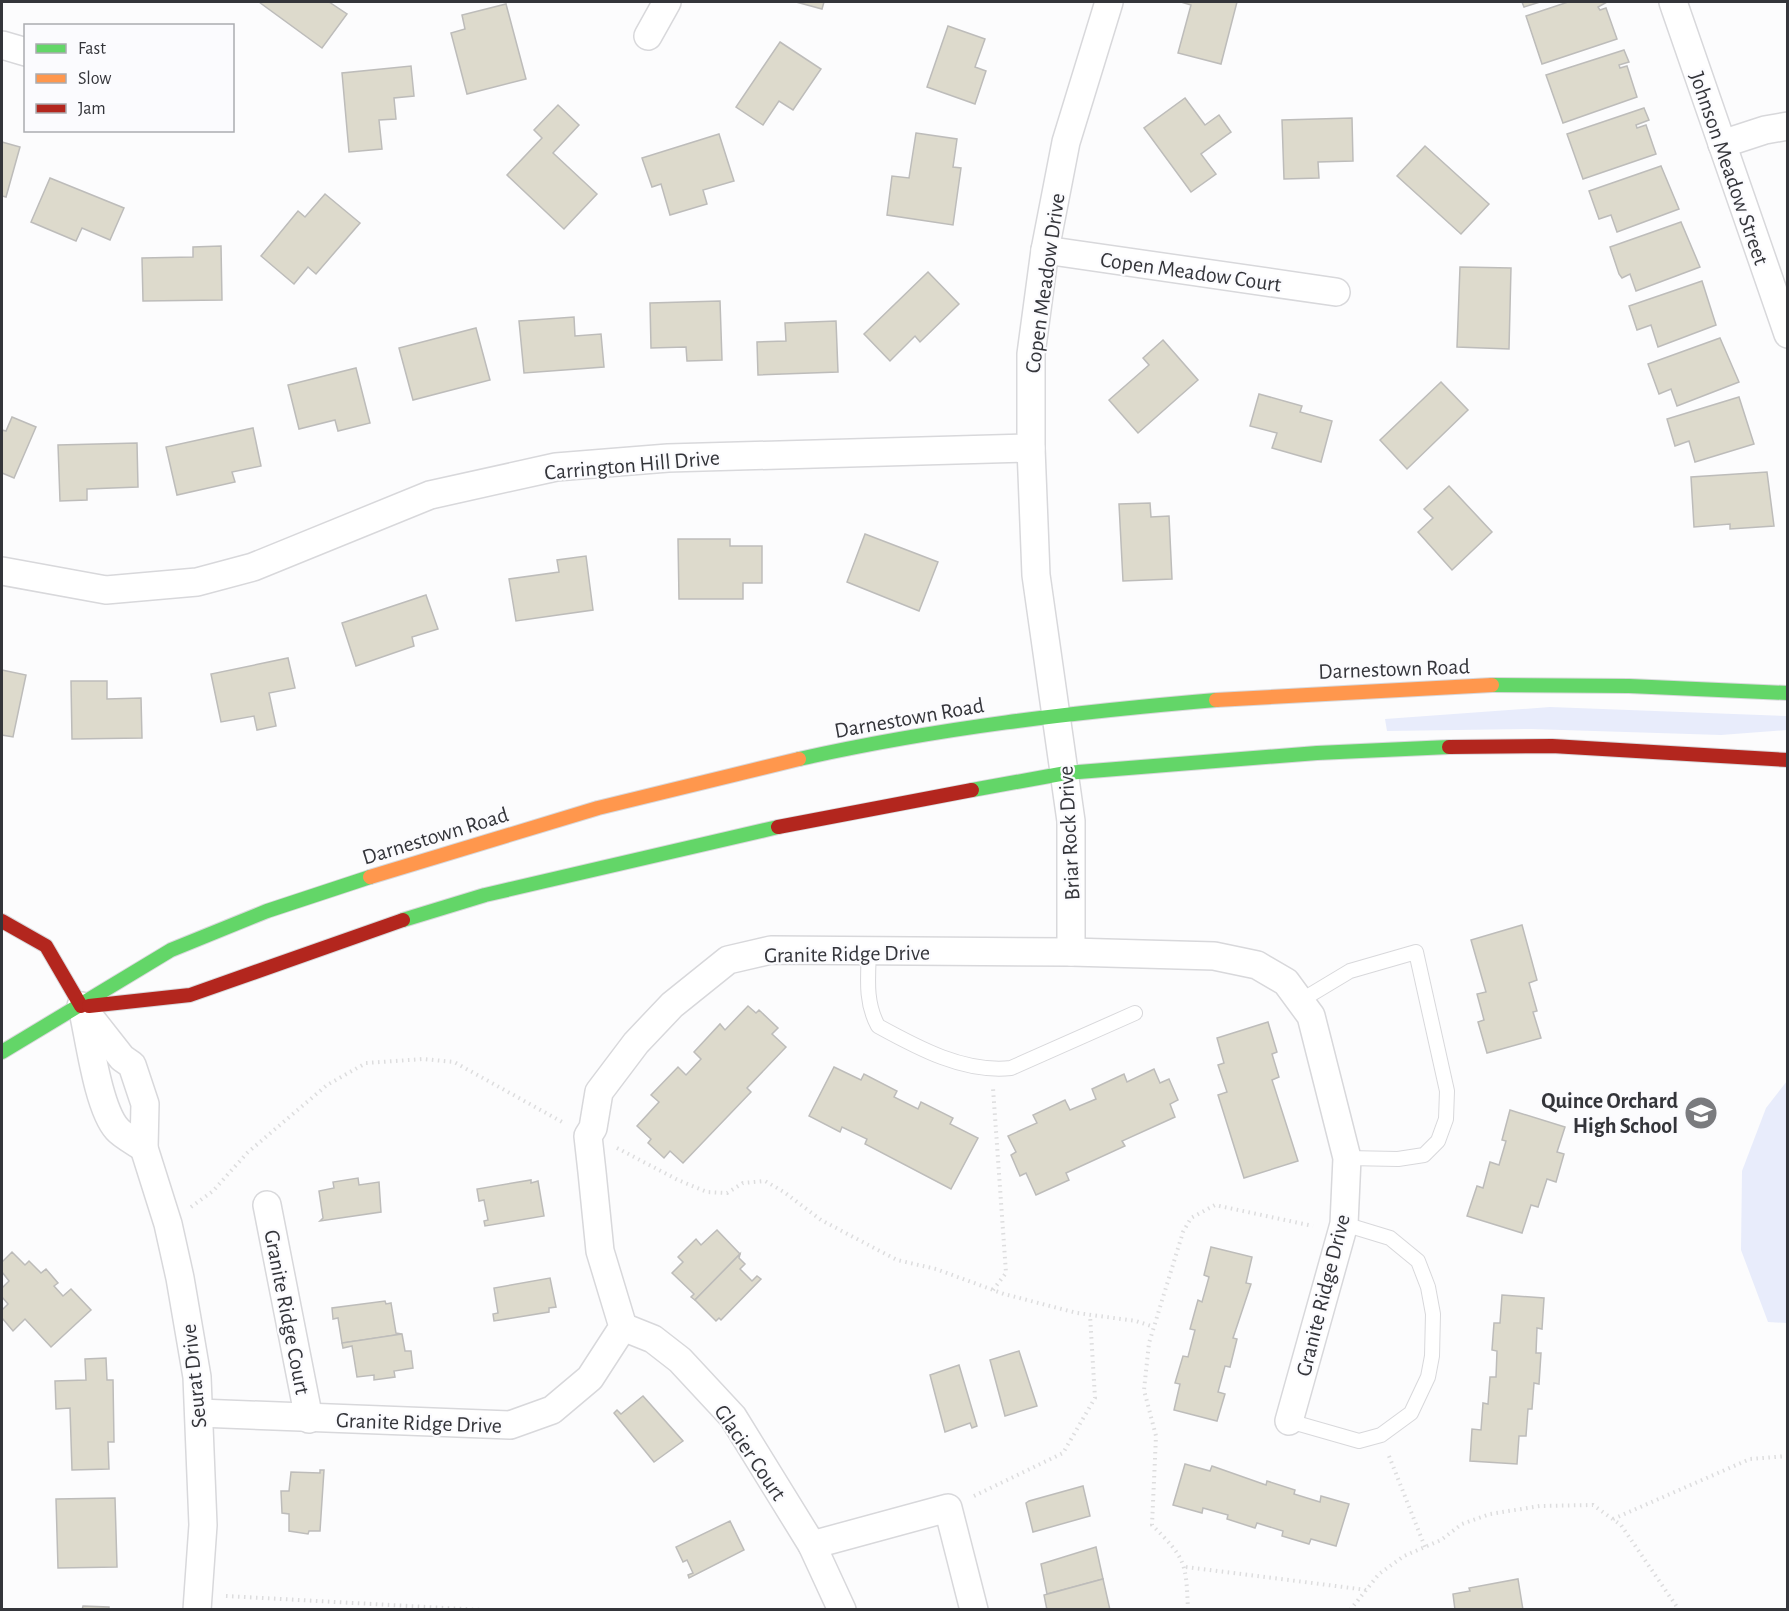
<svg xmlns="http://www.w3.org/2000/svg" width="1789" height="1611" viewBox="0 0 1789 1611" font-family="'Alegreya Sans',sans-serif">
  <rect width="100%" height="100%" fill="#fcfcfd"/>
  <g fill="#e8ecfb">
    <polygon points="1550,707 1787,716 1787,730 1721,735 1531,729 1387,731 1385,719"/>
    <polygon points="1787,1081 1787,1323 1768,1322 1741,1250 1742,1171 1766,1108"/>
  </g>
  <g fill="#dddacc" stroke="#bdbcba" stroke-width="1.5">
    <polygon points="259,2 329,2 347,14 322,48"/>
    <polygon points="796,2 824,2 822,9"/>
    <polygon points="1181,2 1237,2 1221,64 1178,53 1191,5"/>
    <polygon points="1522,2 1540,2 1524,7"/>
    <polygon points="1568,2 1607,2 1598,7 1600,10 1606,8 1617,39 1542,64 1526,16"/>
    <polygon points="506,4 526,79 467,94 451,33 465,29 462,15"/>
    <polygon points="948,26 985,39 975,67 986,71 975,104 927,87"/>
    <polygon points="780,42 821,69 793,110 779,101 763,125 736,107"/>
    <polygon points="1624,50 1629,62 1619,65 1620,68 1627,66 1637,97 1563,123 1546,75"/>
    <polygon points="411,66 414,96 394,98 396,119 379,120 382,149 349,152 342,73"/>
    <polygon points="1185,98 1205,125 1219,115 1231,132 1201,154 1216,174 1191,192 1144,128"/>
    <polygon points="558,105 579,125 553,153 597,194 564,229 507,175 542,138 534,130"/>
    <polygon points="1644,108 1649,120 1636,125 1637,128 1646,125 1656,154 1583,179 1567,134"/>
    <polygon points="1352,118 1353,161 1318,162 1319,178 1284,179 1282,120"/>
    <polygon points="916,133 957,139 953,167 961,168 953,225 887,215 892,176 909,178"/>
    <polygon points="719,134 734,181 703,190 707,204 670,215 661,184 652,187 642,158"/>
    <polygon points="2,142 20,147 6,197 2,196"/>
    <polygon points="1425,146 1489,204 1461,234 1397,176"/>
    <polygon points="1661,166 1679,209 1617,232 1611,215 1599,219 1589,191"/>
    <polygon points="50,178 124,208 110,240 82,228 76,241 31,222"/>
    <polygon points="325,194 360,223 316,274 308,267 294,284 261,256 298,211 305,217"/>
    <polygon points="1681,222 1700,267 1636,291 1630,274 1622,278 1619,274 1610,247"/>
    <polygon points="221,246 222,300 143,301 142,258 193,257 193,247"/>
    <polygon points="1460,267 1511,268 1509,349 1457,347"/>
    <polygon points="928,272 959,304 920,342 915,336 890,361 864,334"/>
    <polygon points="1702,281 1716,325 1658,347 1651,325 1637,330 1629,306"/>
    <polygon points="720,301 722,360 687,361 686,347 651,348 650,303"/>
    <polygon points="574,317 575,336 601,334 604,367 524,373 519,321"/>
    <polygon points="836,321 838,372 758,375 757,342 786,341 785,323"/>
    <polygon points="476,328 490,380 413,400 399,348"/>
    <polygon points="1720,338 1739,382 1677,406 1671,389 1659,394 1648,364"/>
    <polygon points="1163,340 1198,380 1138,433 1109,400 1149,365 1143,358"/>
    <polygon points="356,368 370,423 338,431 335,420 299,429 288,385"/>
    <polygon points="1441,382 1468,410 1407,469 1380,440"/>
    <polygon points="1259,394 1302,406 1300,412 1332,421 1321,462 1272,448 1277,433 1250,426"/>
    <polygon points="1739,397 1754,444 1695,462 1689,441 1675,446 1667,419"/>
    <polygon points="12,417 36,427 14,478 2,473 2,430 6,431"/>
    <polygon points="253,428 261,466 232,472 235,482 177,495 166,447"/>
    <polygon points="137,443 138,487 87,489 87,500 60,501 58,445"/>
    <polygon points="1767,472 1774,526 1730,529 1730,524 1694,527 1691,477"/>
    <polygon points="1449,486 1492,532 1452,570 1418,532 1433,518 1424,509"/>
    <polygon points="1150,503 1151,517 1169,516 1172,579 1123,581 1119,504"/>
    <polygon points="865,534 938,562 919,611 847,582"/>
    <polygon points="678,539 730,539 730,546 762,546 762,583 743,583 743,599 679,599"/>
    <polygon points="586,556 593,610 516,621 509,579 559,572 557,560"/>
    <polygon points="426,595 438,629 412,637 414,646 356,666 342,623"/>
    <polygon points="288,658 295,688 269,693 276,726 257,730 254,716 221,722 211,674"/>
    <polygon points="2,670 26,675 13,737 2,735"/>
    <polygon points="71,681 107,681 107,699 141,698 142,738 72,739"/>
    <polygon points="1522,925 1537,980 1529,983 1537,1011 1533,1012 1541,1038 1487,1053 1478,1022 1484,1020 1477,994 1486,992 1471,940"/>
    <polygon points="748,1006 756,1013 759,1010 778,1028 772,1034 786,1047 747,1088 751,1092 683,1163 670,1151 664,1158 648,1143 651,1139 637,1126 659,1102 651,1095 678,1067 686,1075 701,1059 694,1052 720,1024 725,1030"/>
    <polygon points="1268,1022 1277,1052 1272,1054 1279,1077 1272,1080 1298,1161 1244,1178 1218,1095 1227,1092 1218,1065 1224,1063 1217,1038"/>
    <polygon points="834,1067 861,1080 864,1074 897,1091 894,1097 918,1109 921,1102 953,1118 950,1124 978,1138 951,1189 865,1144 867,1139 842,1127 840,1132 809,1116"/>
    <polygon points="1154,1069 1160,1083 1169,1079 1178,1100 1170,1104 1175,1117 1122,1141 1125,1146 1066,1173 1069,1180 1036,1195 1026,1173 1020,1176 1011,1155 1016,1152 1008,1136 1037,1123 1033,1115 1065,1100 1070,1110 1096,1099 1092,1089 1124,1074 1127,1082"/>
    <polygon points="1510,1110 1565,1127 1557,1152 1564,1154 1556,1182 1547,1179 1538,1207 1531,1205 1522,1233 1467,1216 1477,1186 1483,1188 1490,1162 1499,1165 1506,1141 1502,1140"/>
    <polygon points="358,1178 359,1185 379,1182 381,1212 320,1221 323,1218 319,1191 334,1188 333,1182"/>
    <polygon points="531,1180 531,1183 538,1181 544,1216 485,1226 484,1221 488,1220 484,1200 479,1201 477,1189"/>
    <polygon points="717,1230 740,1254 695,1300 691,1297 694,1294 672,1273 683,1262 678,1257 696,1239 701,1245"/>
    <polygon points="1211,1247 1252,1257 1246,1283 1251,1284 1233,1338 1237,1339 1230,1367 1225,1366 1218,1392 1225,1394 1217,1421 1174,1410 1180,1384 1175,1383 1183,1356 1188,1357 1195,1330 1190,1329 1198,1300 1202,1302 1209,1277 1204,1275"/>
    <polygon points="12,1252 25,1265 29,1261 41,1273 46,1269 58,1283 54,1286 63,1296 71,1289 91,1310 51,1347 25,1319 13,1331 2,1318 2,1310 8,1304 2,1297 2,1288 9,1281 2,1272 2,1262"/>
    <polygon points="740,1254 739,1258 745,1264 740,1269 752,1281 757,1276 761,1279 721,1320 719,1318 716,1321 695,1300"/>
    <polygon points="550,1278 556,1307 549,1308 549,1312 494,1321 493,1314 498,1313 494,1288"/>
    <polygon points="1502,1295 1544,1298 1542,1329 1537,1328 1536,1353 1541,1353 1539,1384 1534,1383 1532,1409 1528,1409 1526,1436 1519,1436 1517,1464 1470,1461 1472,1429 1481,1430 1483,1403 1488,1404 1490,1377 1496,1377 1497,1351 1492,1350 1494,1323 1500,1323"/>
    <polygon points="385,1301 386,1304 391,1303 396,1333 402,1334 342,1343 338,1318 333,1319 332,1308"/>
    <polygon points="402,1334 405,1351 411,1351 413,1368 394,1371 395,1377 374,1380 374,1375 357,1377 352,1346 343,1348 342,1343"/>
    <polygon points="1019,1351 1037,1406 1005,1416 990,1360"/>
    <polygon points="106,1358 107,1380 113,1380 114,1442 108,1442 109,1469 72,1470 70,1408 56,1409 55,1381 86,1380 85,1359"/>
    <polygon points="959,1365 977,1426 972,1428 970,1423 945,1432 930,1375"/>
    <polygon points="643,1396 683,1441 654,1462 614,1413 617,1410 621,1414"/>
    <polygon points="1185,1464 1210,1471 1212,1466 1266,1485 1267,1481 1295,1490 1294,1494 1320,1502 1321,1496 1349,1504 1336,1546 1311,1539 1309,1544 1282,1536 1283,1531 1257,1523 1255,1528 1227,1519 1228,1515 1203,1508 1202,1513 1173,1505"/>
    <polygon points="320,1470 324,1470 320,1531 309,1531 308,1534 289,1531 289,1514 282,1513 281,1491 289,1491 291,1472 320,1473"/>
    <polygon points="1083,1486 1090,1516 1033,1532 1026,1503 1029,1501"/>
    <polygon points="115,1498 117,1567 58,1568 56,1499"/>
    <polygon points="730,1521 744,1550 689,1578 688,1575 693,1573 687,1560 683,1562 676,1547"/>
    <polygon points="1096,1547 1103,1579 1047,1594 1041,1564"/>
    <polygon points="1103,1579 1110,1610 1047,1610 1044,1595"/>
    <polygon points="1518,1579 1523,1610 1455,1610 1453,1594 1470,1591 1469,1588"/>
    <polygon points="83,1606 109,1607 109,1610 82,1610"/>
  </g>
  <g fill="none" stroke-linecap="round" stroke-linejoin="round">
    <g stroke="#d8d8db" stroke-width="16">
      <g id="lane">
        <path d="M869 951C868 978 865 1002 878 1026 918 1048 964 1073 1011 1068L1135 1013"/>
        <polyline points="1300,1001 1350,971 1416,952 1447,1091 1446,1119 1438,1141 1424,1155 1398,1159 1347,1158"/>
        <polyline points="1289,1421 1359,1441 1381,1435 1411,1413 1428,1377 1432,1356 1433,1314 1428,1287 1418,1261 1390,1238 1344,1224"/>
      </g>
    </g>
    <g stroke="#d8d8db" stroke-width="30">
      <g id="street">
        <polyline points="1673,2 1788,334"/>
        <polyline points="648,36 667,2"/>
        <polyline points="2,45 26,52"/>
        <polyline points="1722,144 1765,130 1788,126"/>
        <polyline points="1045,250 1336,292"/>
        <polyline points="2,571 106,590 197,582 253,567 430,495 556,467 668,458 1031,448"/>
        <polyline points="1071,952 1071,821 1036,575 1031,448 1031,354 1045,250 1066,142 1109,2"/>
        <polyline points="81,1006 122,1058 132,1065 145,1104 144,1148 168,1224 180,1278 197,1377 203,1525 197,1610"/>
        <path d="M84 1016C90 1044 99 1109 117 1129 123 1136 136 1142 144 1148"/>
        <polyline points="267,1205 309,1419"/>
        <polyline points="623,1327 653,1339 680,1360 733,1417 812,1545 842,1610"/>
        <polyline points="199,1413 510,1425 552,1410 590,1378 623,1327 600,1251 592,1172 588,1136 593,1128 599,1092 636,1043 672,1005 728,960 771,950 1071,952 1214,956 1257,965 1286,982 1311,1016 1347,1158 1344,1224 1289,1421"/>
        <polyline points="812,1545 948,1508 974,1610"/>
      </g>
    </g>
    <g stroke="#d8d8db" stroke-width="16">
      <g id="fast">
        <polyline points="1492,685 1629,686 1788,693"/>
        <path d="M799 759C937 728 1075 712 1216 700"/>
        <polyline points="972,790 1066,773 1317,753 1449,747"/>
        <polyline points="403,920 485,895 778,827"/>
        <polyline points="2,1052 171,950 267,911 370,877"/>
      </g>
    </g>
    <g stroke="#d8d8db" stroke-width="16">
      <g id="slow">
        <polyline points="1216,700 1492,685"/>
        <polyline points="370,877 598,808 799,759"/>
      </g>
    </g>
    <g stroke="#d8d8db" stroke-width="16">
      <g id="jam">
        <polyline points="1449,747 1552,746 1788,760"/>
        <polyline points="778,827 972,790"/>
        <polyline points="2,921 46,946 81,1006"/>
        <polyline points="89,1006 190,995 403,920"/>
      </g>
    </g>
    <g stroke="#ddddde" stroke-width="4" stroke-dasharray="1.5 4.5" stroke-linecap="butt">
      <polyline points="617,1148 678,1180 707,1192 727,1193 743,1183 765,1181 784,1192 821,1220 897,1260 936,1269 1004,1294 1077,1313 1136,1321 1154,1327"/>
      <polyline points="191,1207 213,1191 247,1153 327,1085 366,1063 423,1059 454,1062 564,1123"/>
      <polyline points="993,1290 1006,1273 993,1088"/>
      <polyline points="1389,1456 1425,1547"/>
      <polyline points="974,1496 1063,1453 1095,1398 1090,1315"/>
      <polyline points="1613,1519 1750,1459 1788,1456"/>
      <polyline points="1186,1567 1367,1590"/>
      <polyline points="226,1596 482,1610"/>
      <path d="M1188 1610C1186 1562 1186 1559 1152 1525L1156 1436 1144 1390 1149 1343 1183 1232 1191 1218 1215 1205 1313 1226"/>
      <polyline points="1350,1610 1379,1574 1404,1556 1441,1540 1462,1524 1490,1514 1540,1506 1593,1505 1621,1525 1679,1610"/>
    </g>
    <use href="#lane" stroke="#fff" stroke-width="14"/>
    <use href="#street" stroke="#fff" stroke-width="27"/>
    <use href="#fast" stroke="#63d668" stroke-width="14"/>
    <use href="#slow" stroke="#ff974d" stroke-width="14"/>
    <use href="#jam" stroke="#b3261e" stroke-width="14"/>
  </g>
  <defs>
    <g id="school-disc" transform="scale(1.725)"><circle r="9.5" fill="#7a7b7e" stroke="#fbfbfe"/><path d="M0-5L7-2L0 1L-7-2ZM-4 1L0 2.5L4 1V4Q0 6-4 4Z" fill="#fff"/></g>
  </defs>
  <g fill-rule="evenodd">
    <use href="#school-disc" x="1701" y="1113"/>
  </g>
  <g text-anchor="middle" stroke-width="4.5" stroke-linejoin="round" paint-order="stroke">
    <g font-size="22" fill="#34353a" stroke="#fbfbfe">
      <text transform="translate(1730 168) rotate(71)" y="8">Johnson Meadow Street</text>
      <text transform="translate(1191 271) rotate(8)" y="8">Copen Meadow Court</text>
      <text transform="translate(1044 283) rotate(-82)" y="8">Copen Meadow Drive</text>
      <text transform="translate(632 464) rotate(-5)" y="8">Carrington Hill Drive</text>
      <text transform="translate(1394 668) rotate(-2)" y="8">Darnestown Road</text>
      <text transform="translate(909 717) rotate(-10)" y="8">Darnestown Road</text>
      <text transform="translate(1068 833) rotate(-93)" y="8">Briar Rock Drive</text>
      <text transform="translate(435 835) rotate(-17)" y="8">Darnestown Road</text>
      <text transform="translate(847 953) rotate(-1)" y="8">Granite Ridge Drive</text>
      <text transform="translate(1322 1295) rotate(-76)" y="8">Granite Ridge Drive</text>
      <text transform="translate(288 1312) rotate(79)" y="8">Granite Ridge Court</text>
      <text transform="translate(193 1376) rotate(-96)" y="8">Seurat Drive</text>
      <text transform="translate(419 1422) rotate(2)" y="8">Granite Ridge Drive</text>
      <text transform="translate(751 1452) rotate(56)" y="8">Glacier Court</text>
    </g>
    <g font-size="22" font-weight="bold" fill="#34353a" stroke="#fbfbfe" text-anchor="end">
      <text x="1678" y="1108">Quince Orchard<tspan x="1678" dy="25">High School</tspan></text>
    </g>
  </g>
  <rect width="1789" height="1611" fill="none" stroke="#34353a" stroke-width="6"/>
  <rect x="24" y="24" width="210" height="108" fill="#fbfbfe" stroke="#abacb0" stroke-width="1.5"/>
  <rect x="36" y="44" width="30" height="9" fill="#63d668" stroke="#abacb0" stroke-width="1.5"/>
  <text x="78" y="54" font-size="18" fill="#34353a">Fast</text>
  <rect x="36" y="74" width="30" height="9" fill="#ff974d" stroke="#abacb0" stroke-width="1.5"/>
  <text x="78" y="84" font-size="18" fill="#34353a">Slow</text>
  <rect x="36" y="104" width="30" height="9" fill="#b3261e" stroke="#abacb0" stroke-width="1.5"/>
  <text x="78" y="114" font-size="18" fill="#34353a">Jam</text>
</svg>
